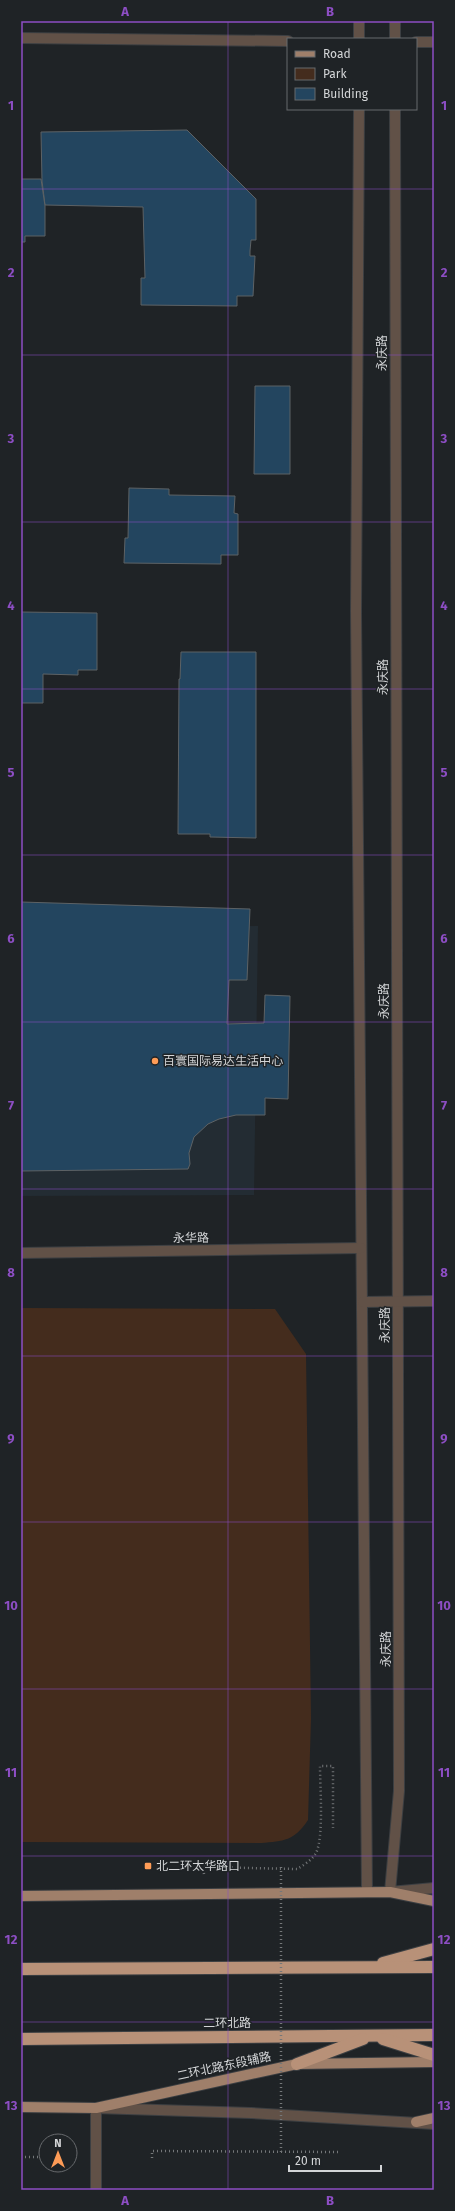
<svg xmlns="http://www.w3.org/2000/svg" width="455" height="2211" viewBox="0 0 455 2211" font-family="'Fira Sans','Noto Sans SC',sans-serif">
  <rect width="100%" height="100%" fill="#1f2326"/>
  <polygon fill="#232c33" points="258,926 254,1195 21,1196 21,927"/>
  <path fill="#442c1d" d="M21 1308 275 1309 306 1354 311 1718 308 1820C294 1841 284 1841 261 1843L21 1842Z"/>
  <g fill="#23455f" stroke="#5d6265">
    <polygon points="187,130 256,199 256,240 251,240 250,251 250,256 255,256 253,296 237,296 237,306 141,305 141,278 145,278 143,207 45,205 42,181 41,132"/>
    <polygon points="21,179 41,179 45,206 45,236 25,236 25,242 21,242"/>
    <polygon points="255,386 290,386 290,474 254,474"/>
    <polygon points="129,488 169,489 169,495 235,496 234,513 238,514 238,555 221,555 221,564 124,563 125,538 128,538"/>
    <polygon points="21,612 97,613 97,670 78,670 78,675 43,674 43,703 21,703"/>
    <polygon points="181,652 256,652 256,838 210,837 210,834 178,834 179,679 180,679"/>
    <polygon points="21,902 250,909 247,980 229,980 227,1024 264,1023 265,995 290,996 288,1099 265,1098 265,1115 236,1115 219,1119 208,1124 194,1137 189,1153 190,1164 188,1169 21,1171"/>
  </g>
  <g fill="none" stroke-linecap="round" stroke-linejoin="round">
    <g stroke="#3c3f42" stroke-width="12">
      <g id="minor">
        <polyline points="359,21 359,39"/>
        <polyline points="395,21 395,39"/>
        <polyline points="21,38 288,41"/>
        <polyline points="416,42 434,42"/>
        <polyline points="359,109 356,612 367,1892"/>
        <polyline points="395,109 399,1791 390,1892 434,1888"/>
        <polyline points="21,1253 361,1248"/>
        <polyline points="363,1302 434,1301"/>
        <polyline points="96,2190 96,2108 251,2113 434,2124"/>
      </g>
    </g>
    <g stroke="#3c3f42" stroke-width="12">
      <g id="major">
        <polyline points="21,1896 390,1892 434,1901"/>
        <polyline points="21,2107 96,2108 297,2064 434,2062"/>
        <polyline points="416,2122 434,2118"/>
      </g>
    </g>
    <g stroke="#3c3f42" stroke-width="14">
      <g id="highway">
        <polyline points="383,1963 434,1949"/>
        <polyline points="21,1969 434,1967"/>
        <polyline points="21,2039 434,2035"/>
        <polyline points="383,2039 434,2055"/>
        <polyline points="297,2064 363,2039"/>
      </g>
    </g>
    <g stroke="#747779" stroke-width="2.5" stroke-dasharray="1 3" stroke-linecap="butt">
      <path d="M204 1874 203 1867 297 1869C304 1865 312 1860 316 1853 324 1837 320 1786 320 1766H333V1828"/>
      <polyline points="21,2157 44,2157"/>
      <polyline points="152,2158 152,2151 339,2152"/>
    </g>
    <use href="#minor" stroke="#615147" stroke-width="10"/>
    <use href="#major" stroke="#9f7f6a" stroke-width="10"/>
    <use href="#highway" stroke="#b89178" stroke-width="12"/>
    <polyline stroke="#747779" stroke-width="2.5" stroke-dasharray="1 3" stroke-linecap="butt" points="281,1867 281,2152"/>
  </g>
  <path fill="none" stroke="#8d4ec4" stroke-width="1" stroke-opacity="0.55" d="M228 21V2190M21 189H434M21 355H434M21 522H434M21 689H434M21 855H434M21 1022H434M21 1189H434M21 1356H434M21 1522H434M21 1689H434M21 1856H434M21 2022H434"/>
  <g fill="#fe9c57" stroke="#1f2326" stroke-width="1.5">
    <circle cx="155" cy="1061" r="4"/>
    <rect x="144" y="1862" width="8" height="8" rx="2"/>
  </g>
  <g text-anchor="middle" stroke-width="3" stroke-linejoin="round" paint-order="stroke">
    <g font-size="12" fill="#d3d5d7" stroke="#1f2326">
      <text transform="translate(382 353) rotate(-90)" y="4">永庆路</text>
      <text transform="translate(383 677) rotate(-90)" y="4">永庆路</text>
      <text transform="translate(384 1001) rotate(-90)" y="4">永庆路</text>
      <text transform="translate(191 1238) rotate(-1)" y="4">永华路</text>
      <text transform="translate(385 1325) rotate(-90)" y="4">永庆路</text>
      <text transform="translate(386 1649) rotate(-90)" y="4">永庆路</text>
      <text x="227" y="2027">二环北路</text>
      <text transform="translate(224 2066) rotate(-12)" y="4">二环北路东段辅路</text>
    </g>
    <g font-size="12" fill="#d3d5d7" stroke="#1f2326" text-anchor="start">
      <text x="163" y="1065">百寰国际易达生活中心</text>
      <text x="156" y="1870">北二环太华路口</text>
    </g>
  </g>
  <rect width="455" height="2211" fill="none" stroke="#1f2326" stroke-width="44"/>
  <rect x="287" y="38" width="130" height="72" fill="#1f2326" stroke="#676a6d"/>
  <rect x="295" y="51" width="20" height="6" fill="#9f7f6a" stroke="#676a6d"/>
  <text x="323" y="58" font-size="12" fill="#d3d5d7">Road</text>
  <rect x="295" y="68" width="20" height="12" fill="#442c1d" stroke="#676a6d"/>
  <text x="323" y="78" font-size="12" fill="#d3d5d7">Park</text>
  <rect x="295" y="88" width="20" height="12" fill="#23455f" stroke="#676a6d"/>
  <text x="323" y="98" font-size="12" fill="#d3d5d7">Building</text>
  <g transform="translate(58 2153)"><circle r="19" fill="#1f2326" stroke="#676a6d"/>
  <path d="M0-3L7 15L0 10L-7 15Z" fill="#fe9c57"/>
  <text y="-6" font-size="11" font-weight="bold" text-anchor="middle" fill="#d3d5d7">N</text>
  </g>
  <path d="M289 2165v6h92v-6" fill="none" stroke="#d3d5d7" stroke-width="2"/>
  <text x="295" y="2165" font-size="12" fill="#d3d5d7" stroke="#1f2326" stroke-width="3" paint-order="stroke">20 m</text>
  <rect x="22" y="22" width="411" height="2167" fill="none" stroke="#8d4ec4" stroke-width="1.5"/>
  <g font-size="13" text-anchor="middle" font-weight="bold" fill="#8d4ec4">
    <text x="125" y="16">A</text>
    <text x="330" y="16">B</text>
    <text x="11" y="110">1</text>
    <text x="444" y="110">1</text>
    <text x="11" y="277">2</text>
    <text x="444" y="277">2</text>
    <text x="11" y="443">3</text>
    <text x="444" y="443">3</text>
    <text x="11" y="610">4</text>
    <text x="444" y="610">4</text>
    <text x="11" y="777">5</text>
    <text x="444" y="777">5</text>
    <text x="11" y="943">6</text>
    <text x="444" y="943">6</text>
    <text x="11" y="1110">7</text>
    <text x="444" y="1110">7</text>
    <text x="11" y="1277">8</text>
    <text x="444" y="1277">8</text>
    <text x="11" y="1443">9</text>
    <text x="444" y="1443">9</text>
    <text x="11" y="1610">10</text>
    <text x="444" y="1610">10</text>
    <text x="11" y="1777">11</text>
    <text x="444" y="1777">11</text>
    <text x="11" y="1944">12</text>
    <text x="444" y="1944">12</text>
    <text x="11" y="2110">13</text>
    <text x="444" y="2110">13</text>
    <text x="125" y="2205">A</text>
    <text x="330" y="2205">B</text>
  </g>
</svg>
